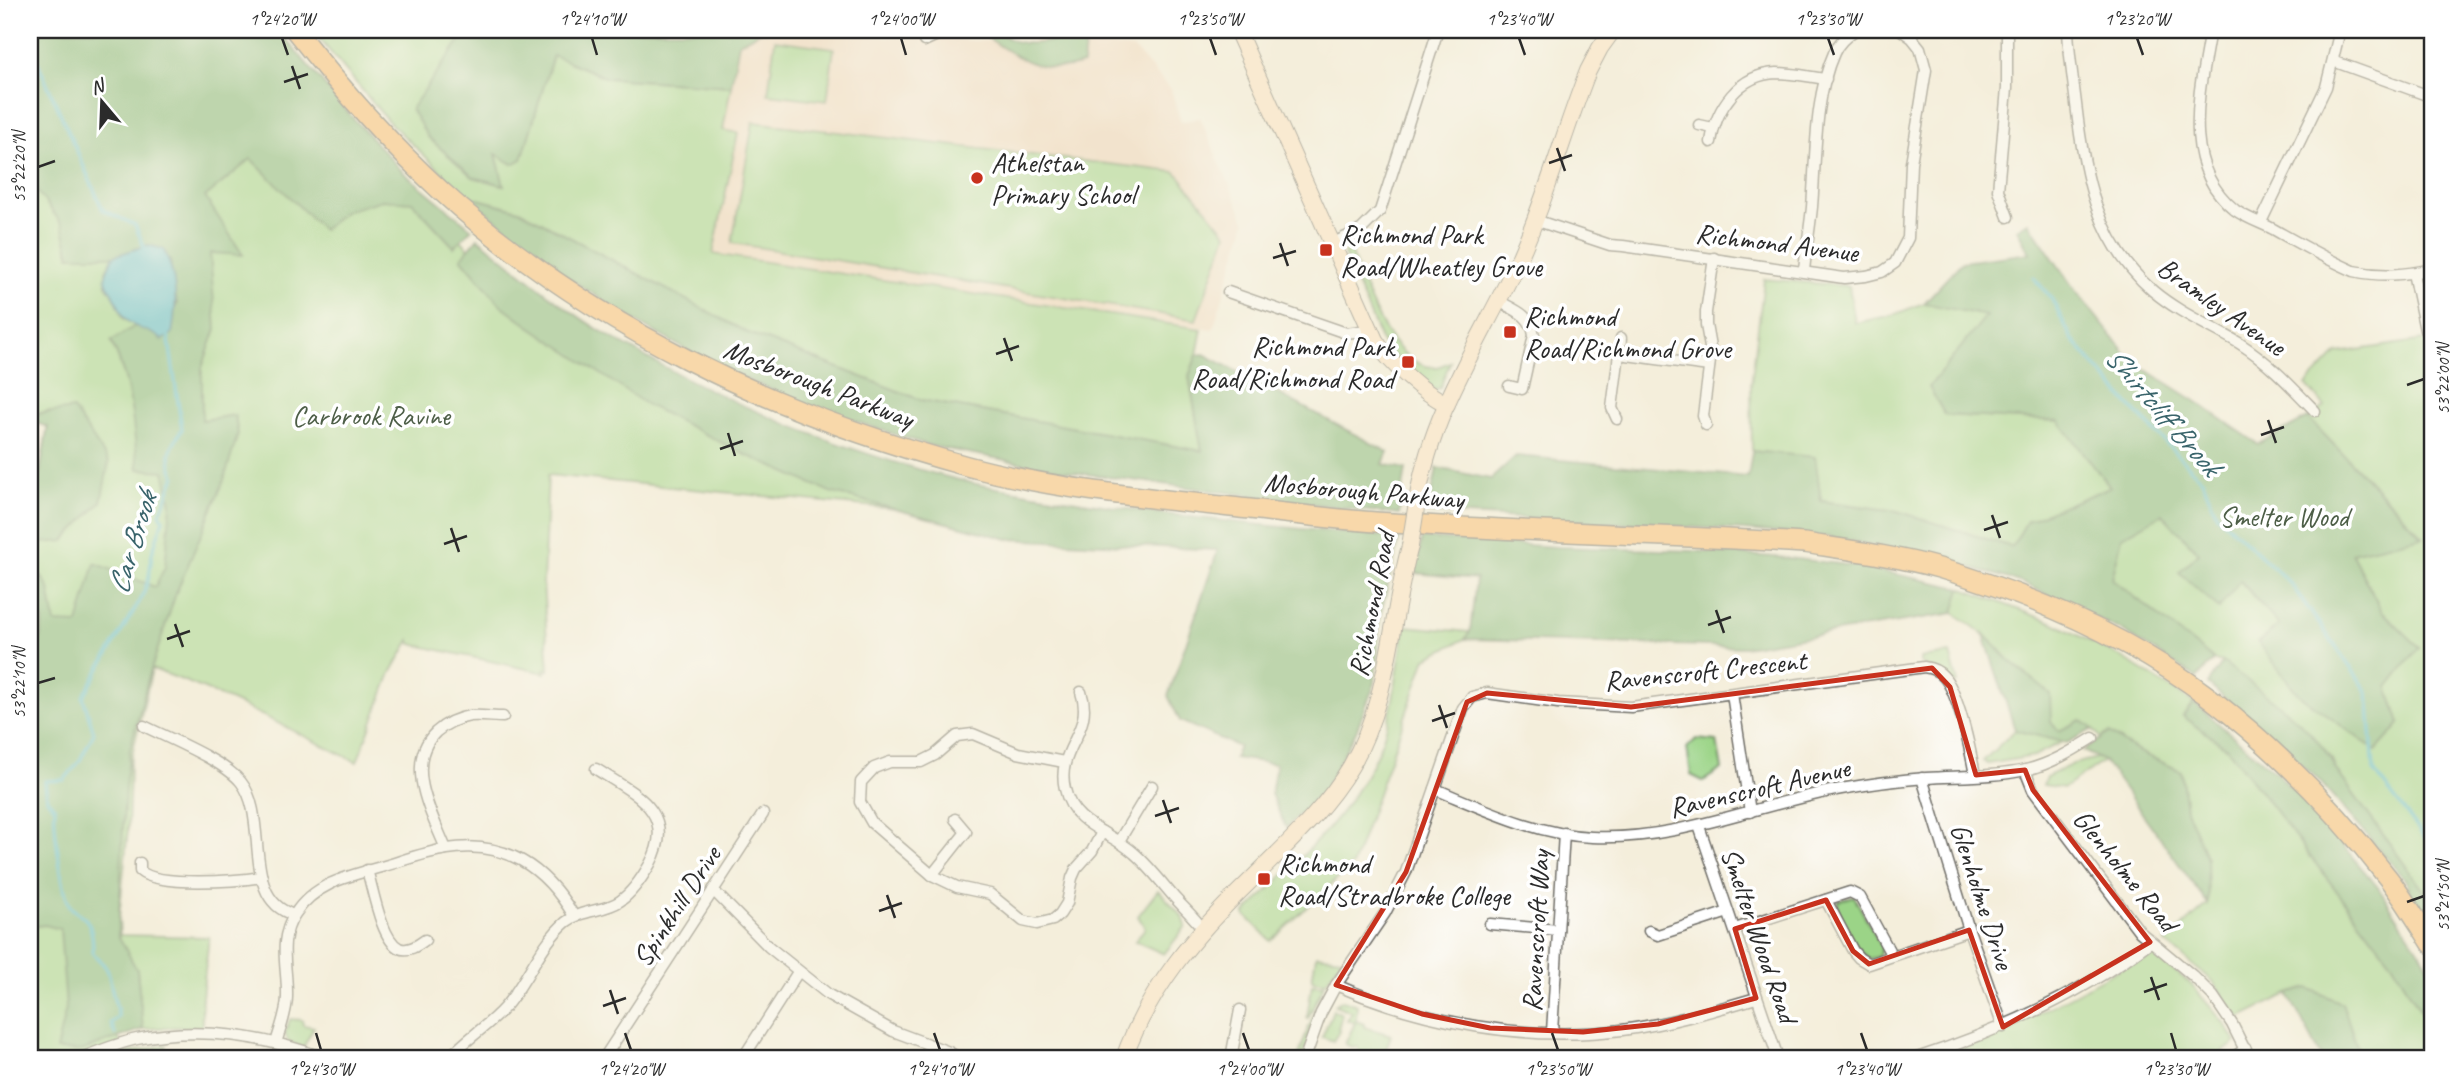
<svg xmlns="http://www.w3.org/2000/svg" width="2462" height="1088" viewBox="0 0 2462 1088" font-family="Caveat,sans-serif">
  <rect width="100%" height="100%" fill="#fff"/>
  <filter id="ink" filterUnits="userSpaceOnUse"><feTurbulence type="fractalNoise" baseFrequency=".0143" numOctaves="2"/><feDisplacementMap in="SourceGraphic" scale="14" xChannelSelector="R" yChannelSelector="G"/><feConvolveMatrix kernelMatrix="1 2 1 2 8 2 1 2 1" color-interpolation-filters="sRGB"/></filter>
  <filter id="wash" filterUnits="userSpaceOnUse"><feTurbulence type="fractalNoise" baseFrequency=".00686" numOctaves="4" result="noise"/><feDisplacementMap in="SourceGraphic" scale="28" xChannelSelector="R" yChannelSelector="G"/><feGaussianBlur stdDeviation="1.57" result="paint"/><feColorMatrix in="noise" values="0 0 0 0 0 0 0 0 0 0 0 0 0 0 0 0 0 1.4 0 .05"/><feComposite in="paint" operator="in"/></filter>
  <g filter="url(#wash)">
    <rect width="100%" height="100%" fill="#f4eedb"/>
    <polygon fill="#f0d6bc" points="1062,30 1095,30 1101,45 1134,49 1171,90 1181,122 1200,118 1246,222 1213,329 713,254 737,133 723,130 739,43 761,31 1028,43"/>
    <g fill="#9bd487" stroke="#638059" stroke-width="2">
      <polygon points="312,30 495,30 499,35 428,137 473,177 503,185 496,153 522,159 553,55 607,78 731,86 723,130 738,133 713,254 1202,329 1197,355 1189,376 1202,451 921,400 745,332 519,210 467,196 388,121"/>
      <polygon points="775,40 834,48 827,101 768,94"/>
      <polygon points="753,122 1176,172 1227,234 1196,320 732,243"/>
      <path d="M248 154 348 208 409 187 490 270 576 338 968 516 548 475 543 583 549 670 544 669 545 673 411 644 410 640 391 673 357 762C290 730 223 693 152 669L130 763 128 829 119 919 120 935 209 937 202 997V1028L178 1027 143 1029 137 970 92 1046 118 1037 125 1053 166 1045 164 1058H30V705L43 621 30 587V534L50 411 30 415V182L62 224 70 256H114L106 271V285L117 300 123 318 135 326 111 342C124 367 130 391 133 420L184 428 204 197 227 179Z"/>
      <path d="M1349 248C1363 283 1389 367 1435 367 1439 367 1445 364 1450 362L1440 388 1434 390 1384 347 1344 254Z"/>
      <polygon points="1764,279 1849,286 1855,323 1893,315 1924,303 1987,316 1929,387 1945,415 2059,421 2110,487 2027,521 2012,547 1897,511 1821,501 1815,458 1752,451 1751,385"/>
      <polygon points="2432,339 2432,902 2336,770 2332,759 2223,662 2214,660 2112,579 2122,537 2162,514 2199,553 2180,572 2239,580 2279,625 2298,694 2377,750 2400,724 2388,687 2419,647 2381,610 2351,553 2423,536 2308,418 2325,407 2306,385 2337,353"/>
      <path d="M1961 588 2054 623 2119 656 2194 703 2183 716 2227 748 2393 964 2432 1030V1058H2361L2342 1003 2308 988 2288 994 2239 1018 2213 982 2165 942 2208 904 2207 858 2186 810 2181 771 2135 750 2109 733 2101 738 2093 729 2059 731C2040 711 2028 686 2012 664 1996 642 1976 628 1954 613Z"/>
      <path d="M1405 626 1470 632 1465 639 1426 658 1353 864 1271 941 1244 914C1300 857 1367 803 1388 722 1396 691 1399 658 1405 626Z"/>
      <polygon points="1950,654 1958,683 1954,684 1920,662 1920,658"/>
      <polygon points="2015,730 2062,742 2034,756 1988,764 1983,761"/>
      <polygon points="1696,739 1717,741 1722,769 1703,781 1691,775 1687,748"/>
      <polygon points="2097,758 2104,761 2064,788 2043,785 2046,777 2073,764"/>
      <polygon points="1158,890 1183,917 1186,926 1164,954 1135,941 1145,928 1138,916"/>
      <path d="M1854 896 1882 948 1878 957 1869 959C1858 952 1834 913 1838 901Z"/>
      <path d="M1356 945 1301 1058H1298C1311 1016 1328 979 1356 945Z"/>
      <path d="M2149 952 2189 982 2225 1024 2236 1042 2215 1058H1933C2010 1031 2078 993 2149 952Z"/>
      <polygon points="1316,955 1342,958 1326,982 1312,980"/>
      <polygon points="1312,984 1324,985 1308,1018 1307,1017"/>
      <polygon points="1342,1000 1357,1005 1356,1021 1364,1024 1364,1027 1391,1035 1383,1058 1358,1054 1358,1046 1352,1047 1345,1044 1355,1023 1347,1020 1352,1012 1335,1005"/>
      <polygon points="1333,1010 1342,1014 1338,1029 1340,1030 1333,1041 1322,1037"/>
      <polygon points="290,1019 302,1020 303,1025 314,1027 303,1048 288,1041 285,1033"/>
    </g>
    <g fill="#7cb674" stroke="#547050" stroke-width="2">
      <path d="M30 30H278L352 117 403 172 472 229 454 247 412 202 382 200 345 211 323 230 251 159 205 197 243 255 210 253 216 329 202 368V420L235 415 238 434 223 483 176 593 148 679 130 749 125 787 118 935 137 970 143 1029 81 1051 56 1050 66 1008 60 929 45 925 30 927V704L43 621 30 590V570H37L49 588 55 623 78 624 95 563 155 587 165 567 171 504 164 471 138 469C133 423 132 384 111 341L135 326 155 333 161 340 177 304 170 261 163 249 148 245 114 256H70L62 224 30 182Z"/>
      <polygon points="495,30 823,30 819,32 761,31 739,43 731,86 607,78 553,55 522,159 513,164 496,154 504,185 473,177 428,137 411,109 461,39 498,35"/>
      <path d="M985 30H999C1014 52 1054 41 1075 36L1085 44 1083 64C1042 77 1012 55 980 32Z"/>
      <polygon points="467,196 519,210 746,332 921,400 1202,451 1189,376 1197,355 1204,354 1388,452 1383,464 1406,469 1399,515 1063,471 931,446 826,412 723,370 645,327 565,276"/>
      <polygon points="2028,222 2075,290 2131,360 2197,402 2258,444 2308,418 2423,537 2351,553 2381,610 2419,647 2388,687 2400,724 2376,751 2298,694 2258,642 2279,625 2240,580 2219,609 2179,572 2199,553 2162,514 2122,537 2112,579 2214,660 2197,678 2121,630 2023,583 1939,558 1829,537 1744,530 1428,513 1437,468 1491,479 1516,456 1748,477 1752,451 1815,457 1821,501 1897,511 2012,547 2027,521 2110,487 2059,421 1945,415 1929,387 1986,316 1924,303 1962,262 2030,253 2017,229"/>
      <path d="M478 238C522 273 565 311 614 339 720 401 835 449 955 479 985 487 1017 491 1048 496 1165 517 1282 528 1400 537L1380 617 1375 683 1356 731 1323 792 1286 828 1271 794 1276 764 1234 758 1239 747 1180 721 1168 696 1218 550 1008 539 830 492 744 454 647 405 528 325 500 304 461 258Z"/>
      <polygon points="73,409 109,462 101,502 64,541 30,544 30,531 48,427 30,421 30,415"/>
      <polygon points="1422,538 1557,547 1694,551 1788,558 1857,566 1961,588 1954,613 1744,647 1465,639 1470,632 1476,579 1415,573"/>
      <polygon points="1983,632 2010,661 2050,694 2051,722 2059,731 2081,720 2093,729 2067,743 2015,730"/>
      <path d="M2223 662C2259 691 2318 727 2336 770L2432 902V929L2414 901 2405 879 2317 778 2208 684Z"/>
      <polygon points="2194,703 2277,773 2315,813 2377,886 2432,970 2432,1030 2393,964 2227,748 2183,716"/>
      <polygon points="2109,733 2135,750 2181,771 2186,810 2207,858 2208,904 2104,761 2083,751"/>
      <polygon points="2308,988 2342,1003 2361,1058 2322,1058 2288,994"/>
    </g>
    <path fill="#4fb9cb" stroke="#3d727b" stroke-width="2" d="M148 245 163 249C178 276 177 304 172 334L162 340C153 331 142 331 132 324 122 318 122 312 117 302 105 278 100 283 114 256Z"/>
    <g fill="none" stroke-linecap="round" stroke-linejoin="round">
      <g stroke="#4fb9cb" stroke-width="3.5">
        <polyline points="30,45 103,210 135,225 145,249"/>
        <polyline points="2033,277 2051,298 2072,339 2129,405 2202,480 2217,515 2290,583 2368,692 2374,771 2432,847"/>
        <path d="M115 1034 111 1023 118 1017C119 1008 114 1003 113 994 107 971 113 972 93 954 93 944 93 930 87 921 83 915 74 912 70 906 62 891 53 825 55 808L47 799 45 781 64 780 79 762 94 733 83 697 143 595 149 577 152 553 163 520 160 513 175 476C165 454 171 448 182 429L168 334"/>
      </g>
    </g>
  </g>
  <g filter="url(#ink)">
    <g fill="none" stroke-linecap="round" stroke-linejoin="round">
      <g stroke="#716f69" stroke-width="13">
        <g id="street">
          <polyline points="2007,30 2007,88 1998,190 2008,217"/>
          <path d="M2068 30C2069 55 2073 79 2076 104 2084 174 2096 242 2153 291 2179 313 2211 326 2239 343 2269 362 2291 386 2315 411"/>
          <path d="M2210 30C2200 90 2179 165 2235 210 2246 218 2261 223 2273 229 2300 244 2326 259 2354 271 2381 277 2405 275 2432 269"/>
          <polyline points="924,41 948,30"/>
          <polyline points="2333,61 2432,97"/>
          <polyline points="1699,125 1713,128"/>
          <path d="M1711 142C1716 108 1739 74 1777 73 1793 73 1810 77 1826 79"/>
          <polyline points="1535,220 1610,245 1623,246 1844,278 1866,276 1882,272 1895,263 1908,238 1911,163 1926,70 1920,48 1912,38 1901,30"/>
          <polyline points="2261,222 2326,87 2340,30"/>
          <polyline points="1331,244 1361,230 1380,211 1438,30"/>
          <path d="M1804 271C1806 249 1810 228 1812 207 1816 159 1814 97 1834 53 1838 43 1846 36 1855 30"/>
          <polyline points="2413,273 2425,330"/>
          <polyline points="1228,292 1346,333 1369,330"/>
          <path d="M1498 301C1515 310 1531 315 1534 335L1522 389 1509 386"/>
          <polyline points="1619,354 1709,366"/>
          <polyline points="1617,419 1612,408 1621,338"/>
          <polyline points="1706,425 1703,416 1711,353 1706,325 1706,312 1714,258"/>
          <path d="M1081 692C1095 732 1055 749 1065 789 1073 826 1110 831 1134 853 1149 866 1161 882 1174 897 1184 908 1194 917 1203 929"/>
          <polyline points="1732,694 1750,812"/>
          <path d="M144 726C170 739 224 761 241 782 270 818 240 899 294 915"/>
          <polyline points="1064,762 1018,753 973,734 957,736 935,755 921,762 890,762 874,768 861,782 860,802 872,823 932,875 957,887 990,894 1023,921 1037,924 1053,920 1060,914 1067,903 1072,878 1076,869 1092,851 1102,832"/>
          <polyline points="2025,770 2033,790 2140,932 2193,976 2213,996 2232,1024 2249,1058"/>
          <polyline points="1922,778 1969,930 2003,1027"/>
          <path d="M1435 789C1484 809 1538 835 1592 837 1679 841 1757 804 1841 789 1869 784 1898 780 1926 778 1959 776 1994 777 2026 770 2051 764 2072 751 2093 738"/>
          <polyline points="1699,826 1778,1058"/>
          <polyline points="1119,841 1152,786"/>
          <path d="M446 849C432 814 403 764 436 732 445 724 458 718 470 716 481 715 493 717 503 717"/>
          <path d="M140 863V871C158 887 237 881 262 877"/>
          <path d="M367 870C373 889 381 939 399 948 408 952 417 946 425 940"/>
          <polyline points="932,875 966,832 955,819"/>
          <polyline points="713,890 769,947 829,995 893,1031 949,1052 959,1058"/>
          <polyline points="1826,900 1853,951 1859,958 1869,964 1969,930"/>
          <polyline points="1490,924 1558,930"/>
          <polyline points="1735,929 1850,892 1860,897 1892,956"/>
          <polyline points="1649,931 1658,935 1728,912"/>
          <path d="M1336 985C1423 1023 1527 1042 1622 1030 1668 1024 1712 1011 1756 998"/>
          <polyline points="1552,1032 1564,833"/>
          <path d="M276 1043C280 1029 287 1012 287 997 288 968 277 941 295 914 314 884 348 876 381 867 402 861 425 852 447 849 506 840 545 867 574 916"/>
          <path d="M81 1058C99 1051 118 1043 137 1039 199 1026 265 1036 324 1058"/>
          <path d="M449 1058C466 1039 487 1027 504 1008 527 982 540 944 566 922 582 909 604 912 620 901 633 892 642 878 650 864 678 812 635 794 596 769"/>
          <polyline points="604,1058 763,814"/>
          <polyline points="743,1058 798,972"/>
          <polyline points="1231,1058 1240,1010"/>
          <path d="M1305 1058 1321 1013 1336 985 1385 913 1406 872 1463 708 1472 697 1487 693 1558 703 1631 707 1924 667C1931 668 1938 670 1943 676 1958 690 1971 753 1975 775"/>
          <path d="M1917 1058C1999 1031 2081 995 2150 942"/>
          <polyline points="2232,1058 2246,1049"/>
        </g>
      </g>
      <g stroke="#716f69" stroke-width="18">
        <g id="secondary">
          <path d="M1237 30 1375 340C1389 362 1423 393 1447 404"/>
          <path d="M1418 496C1432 411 1482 338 1518 261 1546 200 1563 134 1588 71L1600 48 1613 30"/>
          <path d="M1124 1058C1149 988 1196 933 1249 882 1285 846 1325 810 1351 766 1390 698 1390 620 1410 546"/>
        </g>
      </g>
      <g stroke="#716f69" stroke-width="22">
        <path id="highway" d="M295 30C339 86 387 141 440 190 588 325 774 414 967 466 1049 488 1137 497 1222 506 1269 511 1316 517 1363 521 1509 532 1657 534 1804 543 1849 550 1895 556 1939 568 2034 596 2131 638 2210 698 2276 749 2337 812 2388 878 2404 899 2418 922 2432 944"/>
      </g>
      <use href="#street" stroke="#fff" stroke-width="10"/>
      <use href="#secondary" stroke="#fee4c5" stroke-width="16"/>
      <use href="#highway" stroke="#fdbc6f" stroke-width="19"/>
      <g stroke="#716f69" stroke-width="18" stroke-linecap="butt">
        <polyline id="secondary-bridge" points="1410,546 1418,496"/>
      </g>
      <use href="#secondary-bridge" stroke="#fee4c5" stroke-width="16"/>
    </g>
  </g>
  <path d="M0 0H2462V1088H0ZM1932 668 1950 687 1976 775 2025 770 2033 790 2150 942 2003 1027 1969 930 1869 964 1853 951 1826 900 1735 929 1756 998 1658 1024 1583 1032 1490 1028 1422 1014 1336 985 1406 872 1467 702 1487 693 1631 707Z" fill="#f4eedb" fill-opacity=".55" fill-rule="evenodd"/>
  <path fill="none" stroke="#c8321e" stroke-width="5" stroke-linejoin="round" d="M1932 668 1950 687 1976 775 2025 770 2033 790 2150 942 2003 1027 1969 930 1869 964 1853 951 1826 900 1735 929 1756 998 1658 1024 1583 1032 1490 1028 1422 1014 1336 985 1406 872 1467 702 1487 693 1631 707Z"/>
  <path fill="none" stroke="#2b2b2b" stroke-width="2.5" d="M282 38 288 55M592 38 597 55M901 38 906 55M1210 38 1216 55M1519 38 1525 55M1828 38 1834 55M2137 38 2143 55M292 66 300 89M284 82 308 74M1557 148 1565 171M1549 163 1572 155M38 167 55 161M1280 243 1288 266M1273 258 1296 251M1004 338 1012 361M996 354 1019 346M2407 385 2424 379M2268 420 2276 443M728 433 735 456M2261 435 2284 427M720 449 743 441M1992 515 2000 538M451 528 459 552M1984 530 2008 522M444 544 467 536M1716 610 1724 633M175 624 183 647M1708 625 1731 617M167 639 190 631M38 683 55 678M1439 705 1447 728M1432 721 1455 713M1163 800 1171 823M1155 816 1179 808M887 895 895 918M2407 902 2424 896M879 911 902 903M2151 977 2159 1000M610 990 618 1014M2144 992 2167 984M603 1006 626 998M316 1033 321 1050M625 1033 631 1050M934 1033 940 1050M1243 1033 1249 1050M1552 1033 1558 1050M1861 1033 1867 1050M2171 1033 2176 1050"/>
  <g fill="#c8321e" stroke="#fff" stroke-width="2.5">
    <circle cx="977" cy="178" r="7"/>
    <rect x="1319" y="243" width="14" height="14" rx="3.5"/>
    <rect x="1503" y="325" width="14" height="14" rx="3.5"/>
    <rect x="1401" y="355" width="14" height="14" rx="3.5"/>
    <rect x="1257" y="872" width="14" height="14" rx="3.5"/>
  </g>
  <g text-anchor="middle" stroke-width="7" stroke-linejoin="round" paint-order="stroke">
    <g font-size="28" fill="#2b2b2b" stroke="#fff" text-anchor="start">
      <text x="991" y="172">Athelstan<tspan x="991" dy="32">Primary School</tspan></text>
      <text x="1340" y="244">Richmond Park<tspan x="1340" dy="32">Road/Wheatley Grove</tspan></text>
      <text x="1524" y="326">Richmond<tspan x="1524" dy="32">Road/Richmond Grove</tspan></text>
      <text x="1394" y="356" text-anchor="end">Richmond Park<tspan x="1394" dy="32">Road/Richmond Road</tspan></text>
      <text x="1278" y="873">Richmond<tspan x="1278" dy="32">Road/Stradbroke College</tspan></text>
    </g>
    <g font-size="28" fill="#2b2b2b" stroke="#fff">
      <text transform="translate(1777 242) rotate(7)" y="10">Richmond Avenue</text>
      <text transform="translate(2222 306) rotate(35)" y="10">Bramley Avenue</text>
      <text transform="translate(819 383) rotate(21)" y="10">Mosborough Parkway</text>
      <text transform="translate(1364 490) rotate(5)" y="10">Mosborough Parkway</text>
      <text transform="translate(1371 604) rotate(-79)" y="10">Richmond Road</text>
      <text transform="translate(1705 670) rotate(-6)" y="10">Ravenscroft Crescent</text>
      <text transform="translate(1759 787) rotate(-13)" y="10">Ravenscroft Avenue</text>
      <text transform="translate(2126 870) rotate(51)" y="10">Glenholme Road</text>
      <text transform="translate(1983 896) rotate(72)" y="10">Glenholme Drive</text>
      <text transform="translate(676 906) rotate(-57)" y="10">Spinkhill Drive</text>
      <text transform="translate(1535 931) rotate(-87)" y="10">Ravenscroft Way</text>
      <text transform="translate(1760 935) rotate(71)" y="10">Smelter Wood Road</text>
    </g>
    <g font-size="28" fill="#4d5e47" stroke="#fff">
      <text x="371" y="425">Carbrook Ravine</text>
      <text x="2284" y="526">Smelter Wood</text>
    </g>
    <g font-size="30" font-style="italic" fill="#39646b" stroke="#fff">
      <text transform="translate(2163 411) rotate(49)" y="10">Shirtcliff Brook</text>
      <text transform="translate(132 543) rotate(-73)" y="10">Car Brook</text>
    </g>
  </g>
  <rect width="2462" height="1088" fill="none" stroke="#fff" stroke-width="77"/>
  <g transform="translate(102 102) rotate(341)" stroke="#ffffff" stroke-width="5" paint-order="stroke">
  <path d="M0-5L12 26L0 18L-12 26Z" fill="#2b2b2b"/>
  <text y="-10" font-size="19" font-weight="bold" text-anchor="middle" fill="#2b2b2b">N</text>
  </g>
  <rect x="38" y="38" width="2386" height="1012" fill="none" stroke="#2b2b2b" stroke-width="2.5"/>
  <g font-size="18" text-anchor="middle" fill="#2b2b2b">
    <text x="282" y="25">1°24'20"W</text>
    <text x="592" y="25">1°24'10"W</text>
    <text x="901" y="25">1°24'00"W</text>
    <text x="1210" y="25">1°23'50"W</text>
    <text x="1519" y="25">1°23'40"W</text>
    <text x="1828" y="25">1°23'30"W</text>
    <text x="2137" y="25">1°23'20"W</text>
    <text transform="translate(19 167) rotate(-90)" y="6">53°22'20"N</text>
    <text transform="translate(2443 379) rotate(-90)" y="6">53°22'00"N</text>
    <text transform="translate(19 683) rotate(-90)" y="6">53°22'10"N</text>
    <text transform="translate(2443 896) rotate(-90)" y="6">53°21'50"N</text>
    <text x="321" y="1075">1°24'30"W</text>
    <text x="631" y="1075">1°24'20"W</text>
    <text x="940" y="1075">1°24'10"W</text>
    <text x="1249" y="1075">1°24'00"W</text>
    <text x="1558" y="1075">1°23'50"W</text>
    <text x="1867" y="1075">1°23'40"W</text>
    <text x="2176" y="1075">1°23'30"W</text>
  </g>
</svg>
